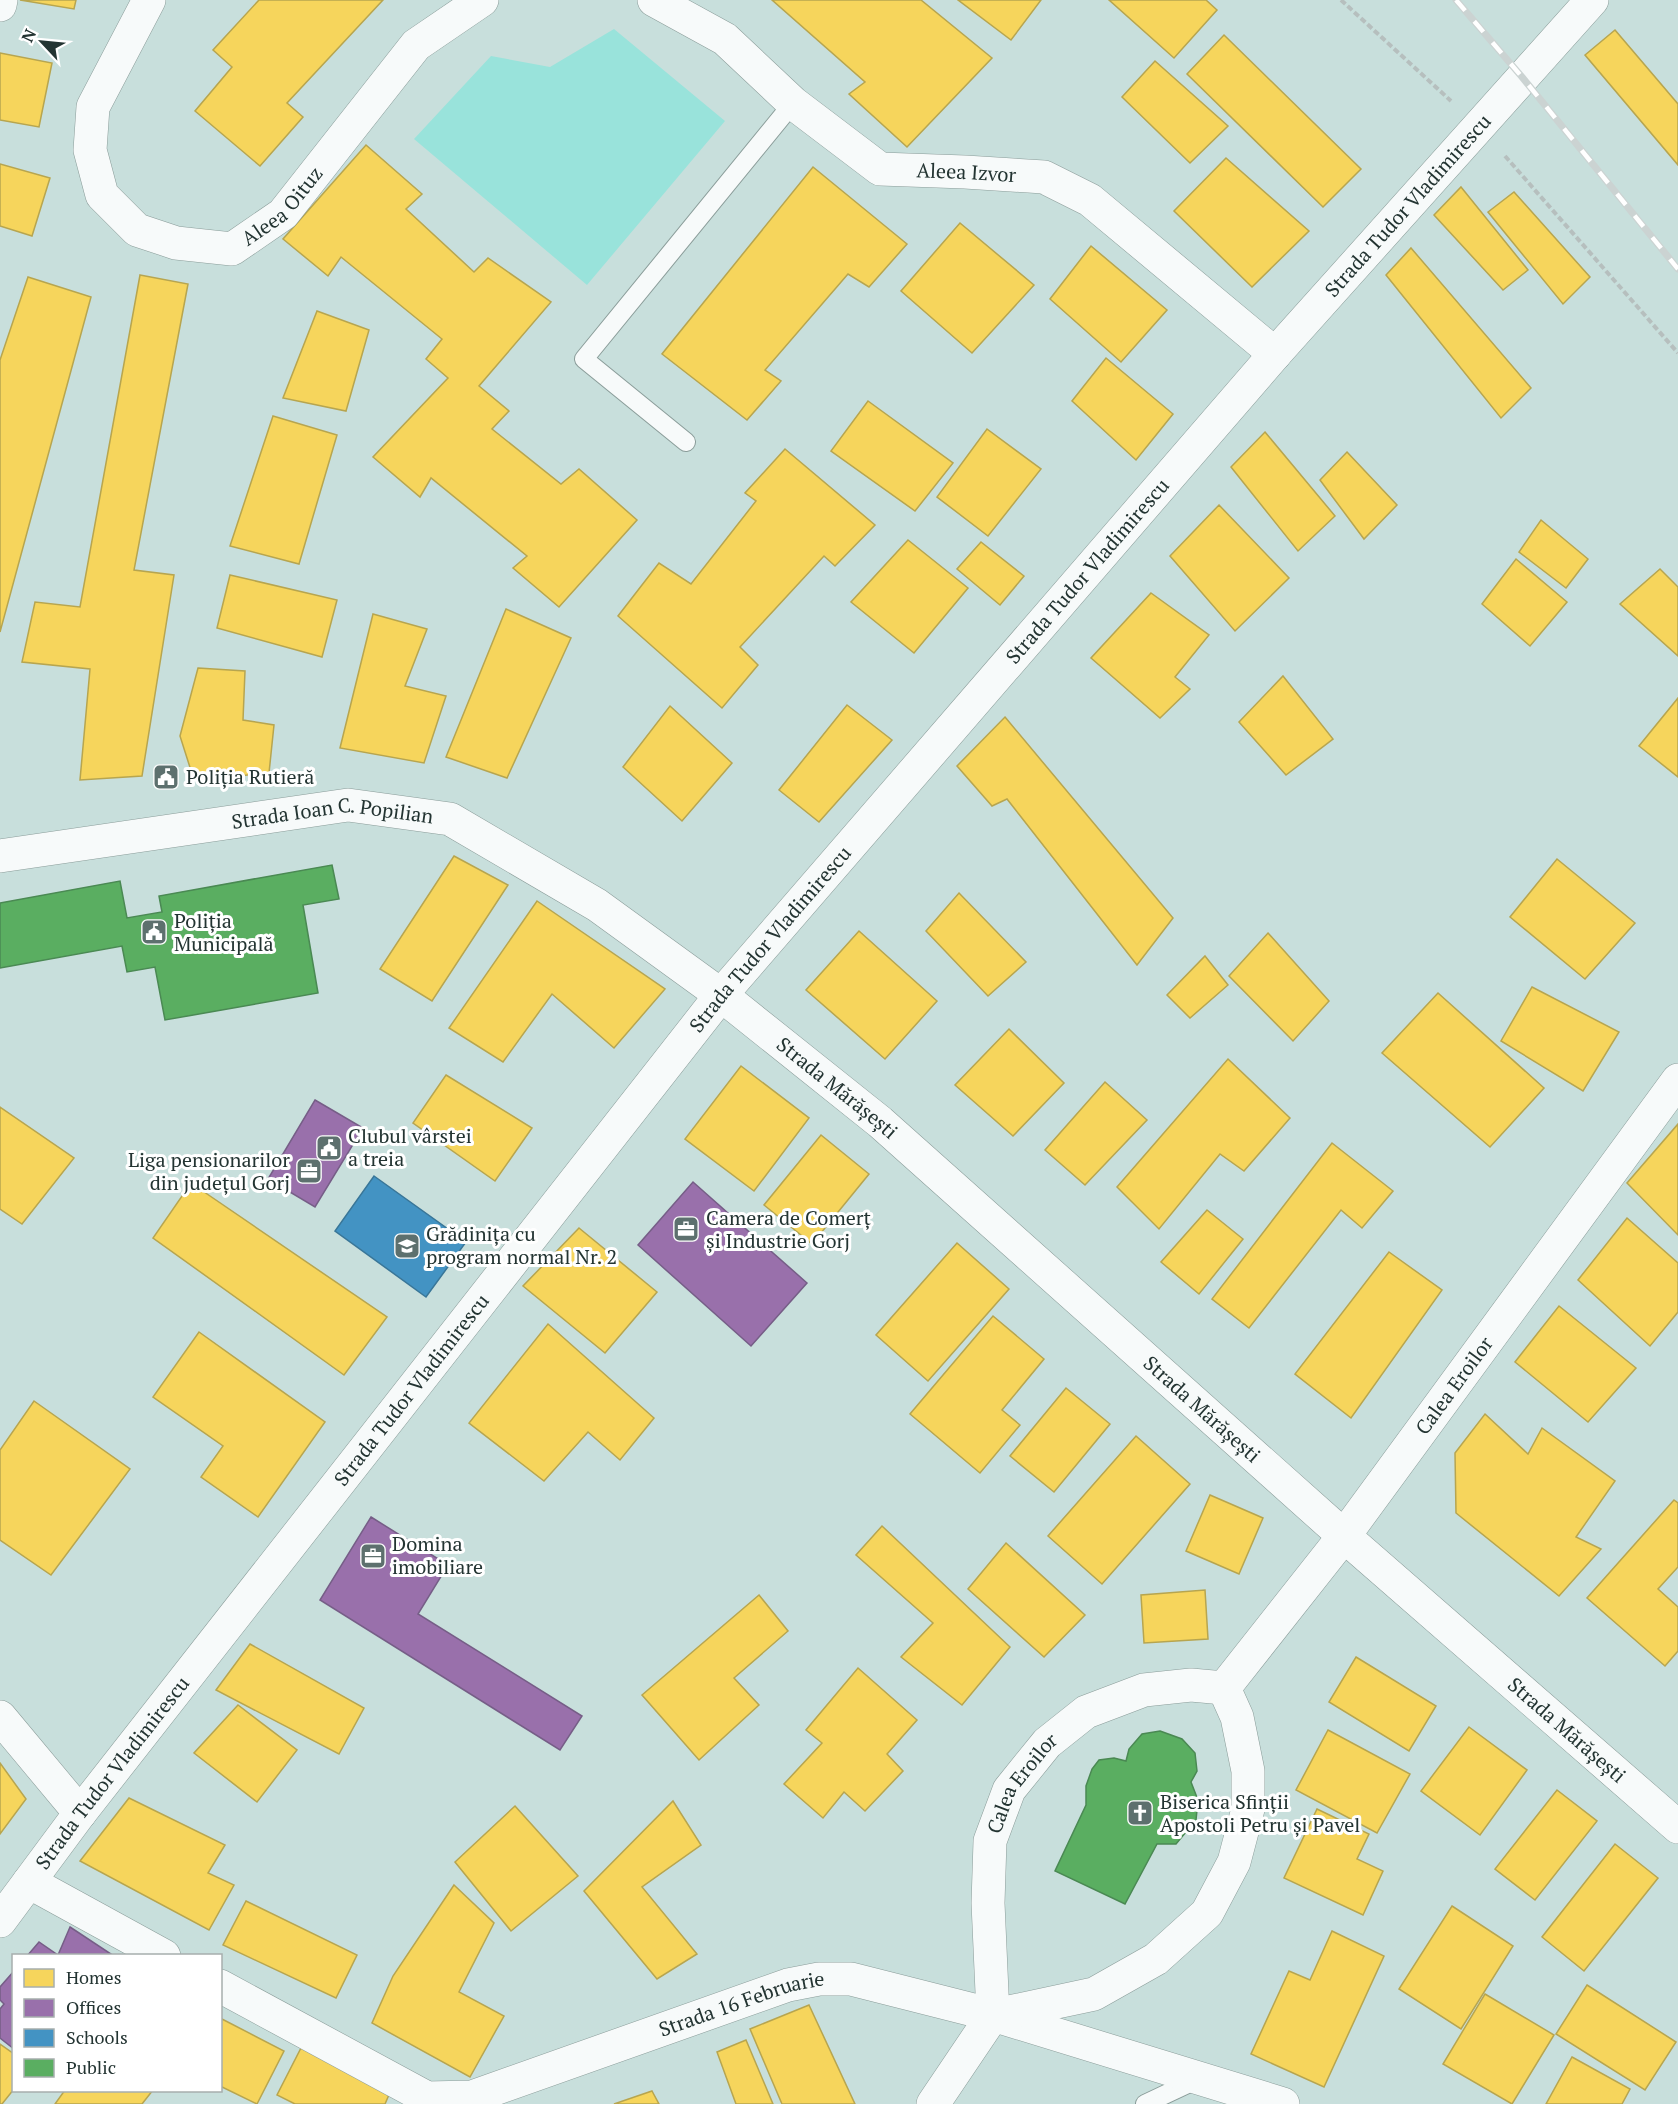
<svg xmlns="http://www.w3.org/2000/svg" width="1678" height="2104" viewBox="0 0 1678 2104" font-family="'PT Serif',serif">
  <rect width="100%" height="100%" fill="#c8dfdc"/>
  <polygon fill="#99e3db" points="614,29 725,121 587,285 414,139 491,56 550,67"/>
  <g fill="#f6d55c" stroke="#b7a54f" stroke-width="1.5">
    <polygon points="20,0 76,0 74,9"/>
    <polygon points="259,0 383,0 287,103 303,117 260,166 195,111 232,67 213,50"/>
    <polygon points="772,0 921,0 992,58 907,147 849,94 865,82"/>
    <polygon points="958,0 1041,0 1011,40"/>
    <polygon points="1109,0 1206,0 1217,10 1174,58"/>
    <polygon points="1615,30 1678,104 1678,165 1585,55"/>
    <polygon points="1224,35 1361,169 1323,207 1187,74"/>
    <polygon points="0,53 52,63 39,127 0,120"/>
    <polygon points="1155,61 1228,126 1190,163 1122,97"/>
    <polygon points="366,145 422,194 406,209 474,272 488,258 551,302 479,386 509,411 492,429 561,484 579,469 637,520 559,607 513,568 527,556 431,478 420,497 373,457 448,378 426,359 442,339 341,257 328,276 283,239"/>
    <polygon points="1226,158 1309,231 1252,287 1174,211"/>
    <polygon points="0,164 50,178 32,236 0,226"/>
    <polygon points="813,167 907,244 869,287 848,274 765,370 781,381 747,420 662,354"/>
    <polygon points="1461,187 1528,270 1503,290 1434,215"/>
    <polygon points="1514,192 1590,277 1563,304 1488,212"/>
    <polygon points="960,223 1034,285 972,353 901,291"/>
    <polygon points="1091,246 1167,310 1121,362 1050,299"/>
    <polygon points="1411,248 1531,388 1501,418 1386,275"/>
    <polygon points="140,275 188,284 134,570 174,575 142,776 80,780 90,669 22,662 35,602 80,607"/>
    <polygon points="28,277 91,297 0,632 0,360"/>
    <polygon points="317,311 369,330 346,411 283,398"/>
    <polygon points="1106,358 1173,414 1136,460 1072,401"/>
    <polygon points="868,401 953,463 915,511 831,451"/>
    <polygon points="273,416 337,435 299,564 230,546"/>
    <polygon points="987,429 1041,469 988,536 937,497"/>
    <polygon points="1265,432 1335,516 1298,551 1231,467"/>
    <polygon points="785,449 875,525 835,566 824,556 740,647 758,665 722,708 618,616 659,563 691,584 756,501 745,493"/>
    <polygon points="1347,452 1397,505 1364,539 1320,480"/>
    <polygon points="1219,505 1289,578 1235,631 1170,556"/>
    <polygon points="1541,520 1588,559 1566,588 1519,552"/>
    <polygon points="908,540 968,588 914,653 851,602"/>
    <polygon points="981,542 1024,576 1000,605 957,569"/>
    <polygon points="1516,559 1567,602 1530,646 1482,604"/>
    <polygon points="1660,569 1678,587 1678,656 1620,604"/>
    <polygon points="230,575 337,600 322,657 217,628"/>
    <polygon points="1151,593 1209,635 1175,677 1190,689 1160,718 1091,658"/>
    <polygon points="506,609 571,638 507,778 446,757"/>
    <polygon points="373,614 427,629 405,686 446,696 424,763 340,748"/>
    <polygon points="198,668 245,671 243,720 274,725 269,773 194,780 180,736"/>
    <polygon points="1283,676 1333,739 1286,775 1239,722"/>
    <polygon points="1678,698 1678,777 1639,746"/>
    <polygon points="847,705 892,740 819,822 779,790"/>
    <polygon points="670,706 732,763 682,821 623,767"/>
    <polygon points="1005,717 1173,918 1137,965 1007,799 992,806 957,766"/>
    <polygon points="454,856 508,885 432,1001 380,969"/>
    <polygon points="1557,859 1635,923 1585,979 1510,917"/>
    <polygon points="959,893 1026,962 988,996 926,931"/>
    <polygon points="537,901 665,989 614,1048 552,994 503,1062 449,1028"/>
    <polygon points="859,931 937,1001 885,1059 806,990"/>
    <polygon points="1268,933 1329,1001 1293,1041 1229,976"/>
    <polygon points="1205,956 1228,985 1190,1018 1167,995"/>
    <polygon points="1532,987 1619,1032 1583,1091 1501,1041"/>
    <polygon points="1438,993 1544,1088 1490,1147 1382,1053"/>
    <polygon points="1009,1029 1064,1083 1013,1136 955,1085"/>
    <polygon points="1228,1059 1290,1118 1244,1171 1220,1154 1159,1229 1117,1187"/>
    <polygon points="741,1066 809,1118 754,1191 685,1139"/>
    <polygon points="446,1075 532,1128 495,1181 413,1123"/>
    <polygon points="1105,1082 1147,1120 1085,1185 1045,1150"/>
    <polygon points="0,1107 74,1158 22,1224 0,1209"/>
    <polygon points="1678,1124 1678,1235 1627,1183"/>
    <polygon points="821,1135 869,1174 812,1244 764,1205"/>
    <polygon points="1332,1143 1393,1191 1362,1228 1341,1210 1249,1328 1212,1299"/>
    <polygon points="191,1183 387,1317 344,1375 153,1238"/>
    <polygon points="1207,1210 1243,1239 1199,1294 1161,1262"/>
    <polygon points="1627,1218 1678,1263 1678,1312 1650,1346 1578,1280"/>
    <polygon points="579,1228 657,1292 605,1353 523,1286"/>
    <polygon points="957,1243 1009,1289 928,1381 876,1335"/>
    <polygon points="1389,1252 1442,1290 1351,1418 1295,1374"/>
    <polygon points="1559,1306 1636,1368 1588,1422 1515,1362"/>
    <polygon points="993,1316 1044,1359 1002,1410 1020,1425 980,1473 910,1414"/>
    <polygon points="548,1324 654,1418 620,1460 588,1432 544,1481 469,1423"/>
    <polygon points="199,1332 325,1422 258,1517 201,1477 223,1446 153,1397"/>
    <polygon points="1066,1388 1110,1424 1054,1492 1010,1456"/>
    <polygon points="34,1401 130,1469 51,1575 0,1540 0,1450"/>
    <polygon points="1485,1414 1528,1454 1542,1428 1615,1481 1576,1537 1601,1549 1559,1596 1456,1513 1455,1453"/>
    <polygon points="1136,1436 1190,1484 1102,1584 1048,1536"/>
    <polygon points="1210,1495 1263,1518 1239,1574 1186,1551"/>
    <polygon points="1674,1500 1678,1503 1678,1567 1658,1589 1678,1607 1678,1651 1665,1666 1587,1598"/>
    <polygon points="882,1526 1010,1647 962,1705 901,1657 933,1623 856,1555"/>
    <polygon points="1006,1543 1085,1615 1044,1657 968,1589"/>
    <polygon points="1205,1590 1208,1639 1144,1643 1141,1595"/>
    <polygon points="759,1595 788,1631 734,1678 759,1705 699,1760 642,1695"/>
    <polygon points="250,1644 364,1708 339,1754 216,1690"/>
    <polygon points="1356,1657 1436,1706 1409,1751 1329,1702"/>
    <polygon points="858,1668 917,1720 887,1754 903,1771 865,1811 844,1792 823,1818 784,1784 822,1743 806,1730"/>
    <polygon points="238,1705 297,1750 257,1802 194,1753"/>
    <polygon points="1469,1727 1527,1770 1480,1835 1421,1791"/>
    <polygon points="1328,1730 1410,1774 1377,1833 1296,1790"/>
    <polygon points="0,1763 26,1799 0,1834"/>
    <polygon points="1557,1790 1597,1821 1535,1900 1495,1869"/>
    <polygon points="129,1798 225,1845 208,1873 234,1885 209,1930 80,1861"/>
    <polygon points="673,1801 701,1845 642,1887 697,1954 657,1979 584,1891"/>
    <polygon points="515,1806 578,1876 511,1931 455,1862"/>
    <polygon points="1317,1809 1369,1834 1357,1859 1383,1871 1363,1915 1284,1878"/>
    <polygon points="1615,1844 1658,1878 1584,1971 1542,1937"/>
    <polygon points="454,1885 494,1923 459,1992 504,2016 470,2077 372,2023 393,1976"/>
    <polygon points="246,1901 357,1955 336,1998 223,1945"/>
    <polygon points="1452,1906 1513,1946 1461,2029 1399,1989"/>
    <polygon points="1332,1931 1384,1956 1324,2087 1251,2054 1289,1971 1310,1980"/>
    <polygon points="1587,1985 1676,2042 1645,2090 1556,2034"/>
    <polygon points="1485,1994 1554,2035 1512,2104 1443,2064"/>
    <polygon points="809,2005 855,2104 782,2104 750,2029"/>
    <polygon points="220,2018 284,2051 257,2104 220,2086"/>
    <polygon points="746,2040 773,2104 736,2104 717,2052"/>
    <polygon points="0,2044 14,2054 14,2089 2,2104 0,2104"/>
    <polygon points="302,2046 391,2090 385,2104 295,2104 277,2095"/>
    <polygon points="1572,2057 1630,2089 1622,2104 1546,2104"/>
    <polygon points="65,2090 153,2090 142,2104 55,2104"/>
    <polygon points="652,2091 659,2104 614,2104"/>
  </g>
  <g fill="#9970ab" stroke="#765e87" stroke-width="1.5">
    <polygon points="315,1100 363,1128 315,1207 268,1179"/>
    <polygon points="693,1182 807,1283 751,1346 638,1245"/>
    <polygon points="371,1517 448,1565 418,1614 582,1716 560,1750 320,1600"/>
    <polygon points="70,1927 114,1956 27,1956 39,1942 58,1955"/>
    <polygon points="14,1971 14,2049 0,2038 0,2009 4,2004 0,2000 0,1987"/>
  </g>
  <polygon fill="#4393c3" stroke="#397698" stroke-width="1.5" points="374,1176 466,1242 426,1297 335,1231"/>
  <g fill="#5aae61" stroke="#4a8953" stroke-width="1.5">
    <polygon points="332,865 339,899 303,905 318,993 165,1020 155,967 127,972 122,946 0,968 0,903 120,881 127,918 162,912 159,896"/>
    <polygon points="1160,1731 1182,1739 1195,1753 1197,1771 1191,1782 1198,1800 1196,1820 1176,1844 1157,1844 1125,1904 1055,1871 1086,1805 1086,1786 1092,1769 1099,1760 1114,1758 1126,1761 1129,1749 1142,1734"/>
  </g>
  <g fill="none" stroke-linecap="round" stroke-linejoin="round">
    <g stroke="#8a9c99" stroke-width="20">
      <g id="lane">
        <polyline points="686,442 584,359 793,103"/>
        <polyline points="1145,2104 1198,2079"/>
      </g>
    </g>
    <g stroke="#8a9c99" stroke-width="34">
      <g id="street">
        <path id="s1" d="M149 0 93 107 90 150 102 195 137 230 176 243 232 249 283 214 416 45 482 0"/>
        <path id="s2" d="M654 0 725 39 793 103 880 169 965 172 1044 177 1090 200 1275 354"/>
        <polyline points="0,5 1,0"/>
        <path id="s3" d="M0 856 348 805 450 819 597 905 721 995 880 1122 1344 1536 1678 1827"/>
        <path id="s4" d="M1224 1688 1344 1536 1678 1080"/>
        <polyline points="0,1717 80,1813"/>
        <polyline points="29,1882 164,1956"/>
        <path id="s5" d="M220 1986 427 2098 472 2097 788 1985 819 1979H851L993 2015 1283 2104"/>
        <polyline points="995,2015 1094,1994 1156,1959 1207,1913 1234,1862 1248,1809 1248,1771 1237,1717 1224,1688"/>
        <path id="s6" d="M933 2104 993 2015 988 1903 990 1841 1009 1790 1047 1743 1086 1712 1144 1690 1191 1685 1224 1688"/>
      </g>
    </g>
    <g stroke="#8a9c99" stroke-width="34">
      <g id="secondary">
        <path id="s7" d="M0 1921 80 1813 721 995 1275 354 1592 0"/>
      </g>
    </g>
    <g stroke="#b6bfbe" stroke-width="4" stroke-dasharray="6 3" stroke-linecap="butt">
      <polyline points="1341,0 1451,101"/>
      <polyline points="1505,156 1678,353"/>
    </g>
    <use href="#lane" stroke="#f7fafa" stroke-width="18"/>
    <use href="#street" stroke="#f7fafa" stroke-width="33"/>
    <use href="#secondary" stroke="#f7fafa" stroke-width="33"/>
    <g stroke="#cbd3d2" stroke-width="7">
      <polyline id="rail" points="1456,0 1522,77 1678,269"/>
    </g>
    <use href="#rail" stroke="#fff" stroke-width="4.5" stroke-dasharray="14" stroke-linecap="butt"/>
  </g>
  <defs>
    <g id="civic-square" transform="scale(1.35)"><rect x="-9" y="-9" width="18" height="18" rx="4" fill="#5d706e" stroke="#fff"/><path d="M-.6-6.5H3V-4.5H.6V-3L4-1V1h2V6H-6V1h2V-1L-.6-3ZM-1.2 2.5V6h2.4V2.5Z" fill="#fff"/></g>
    <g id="office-square" transform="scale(1.35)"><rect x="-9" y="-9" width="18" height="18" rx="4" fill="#5d706e" stroke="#fff"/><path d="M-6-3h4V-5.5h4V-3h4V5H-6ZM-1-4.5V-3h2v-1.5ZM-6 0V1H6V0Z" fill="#fff"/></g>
    <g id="school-square" transform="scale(1.35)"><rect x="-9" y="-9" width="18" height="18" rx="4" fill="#5d706e" stroke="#fff"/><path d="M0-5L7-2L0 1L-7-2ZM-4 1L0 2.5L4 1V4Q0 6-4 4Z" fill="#fff"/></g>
    <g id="church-square" transform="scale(1.35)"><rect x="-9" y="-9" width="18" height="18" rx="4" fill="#5d706e" stroke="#fff"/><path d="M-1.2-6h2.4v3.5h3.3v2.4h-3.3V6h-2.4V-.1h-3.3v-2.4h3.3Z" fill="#fff"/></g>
  </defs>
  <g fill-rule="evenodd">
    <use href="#civic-square" x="166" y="777"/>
    <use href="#civic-square" x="154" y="932"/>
    <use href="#civic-square" x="329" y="1148"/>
    <use href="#office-square" x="309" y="1171"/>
    <use href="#office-square" x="686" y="1229"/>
    <use href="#school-square" x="407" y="1246"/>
    <use href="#office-square" x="373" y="1556"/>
    <use href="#church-square" x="1140" y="1813"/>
  </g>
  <g text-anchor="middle" stroke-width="6" stroke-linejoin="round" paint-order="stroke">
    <g font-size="20" fill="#233432" stroke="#fff">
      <text dy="7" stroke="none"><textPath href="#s2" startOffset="370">Aleea Izvor</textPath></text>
      <text dy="7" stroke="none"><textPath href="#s1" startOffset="424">Aleea Oituz</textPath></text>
      <text dy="7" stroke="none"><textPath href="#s7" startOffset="2220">Strada Tudor Vladimirescu</textPath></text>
      <text dy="7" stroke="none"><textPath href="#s7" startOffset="1734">Strada Tudor Vladimirescu</textPath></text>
      <text dy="7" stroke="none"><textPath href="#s3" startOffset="336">Strada Ioan C. Popilian</textPath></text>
      <text dy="7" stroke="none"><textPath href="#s7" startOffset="1248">Strada Tudor Vladimirescu</textPath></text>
      <text dy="7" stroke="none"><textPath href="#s3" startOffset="927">Strada Mărășești</textPath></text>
      <text dy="7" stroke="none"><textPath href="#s4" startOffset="380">Calea Eroilor</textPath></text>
      <text dy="7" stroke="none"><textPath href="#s7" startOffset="672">Strada Tudor Vladimirescu</textPath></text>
      <text dy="7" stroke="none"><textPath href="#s3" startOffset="1413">Strada Mărășești</textPath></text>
      <text dy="7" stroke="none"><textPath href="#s3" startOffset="1899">Strada Mărășești</textPath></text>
      <text dy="7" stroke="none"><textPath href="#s7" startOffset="186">Strada Tudor Vladimirescu</textPath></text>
      <text dy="7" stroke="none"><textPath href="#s6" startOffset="348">Calea Eroilor</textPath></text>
      <text dy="7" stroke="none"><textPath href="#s5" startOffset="566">Strada 16 Februarie</textPath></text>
    </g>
    <g font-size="20" fill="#233432" stroke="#fff" text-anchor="start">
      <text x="186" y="784">Poliția Rutieră</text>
      <text x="174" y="928">Poliția<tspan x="174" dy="23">Municipală</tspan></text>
      <text x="348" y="1143">Clubul vârstei<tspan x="348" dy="23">a treia</tspan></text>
      <text x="290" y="1167" text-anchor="end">Liga pensionarilor<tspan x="290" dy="23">din județul Gorj</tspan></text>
      <text x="706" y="1225">Camera de Comerț<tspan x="706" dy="23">și Industrie Gorj</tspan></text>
      <text x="426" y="1241">Grădinița cu<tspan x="426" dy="23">program normal Nr. 2</tspan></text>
      <text x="392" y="1551">Domina<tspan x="392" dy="23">imobiliare</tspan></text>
      <text x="1160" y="1809">Biserica Sfinții<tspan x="1160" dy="23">Apostoli Petru și Pavel</tspan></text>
    </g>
  </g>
  <rect x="12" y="1954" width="210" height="138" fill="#ffffff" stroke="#a7aead" stroke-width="1.5"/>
  <rect x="24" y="1969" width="30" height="18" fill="#f6d55c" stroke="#a7aead" stroke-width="1.5"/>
  <text x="66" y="1984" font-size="18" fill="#233432">Homes</text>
  <rect x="24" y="1999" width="30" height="18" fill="#9970ab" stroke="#a7aead" stroke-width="1.5"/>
  <text x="66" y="2014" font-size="18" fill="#233432">Offices</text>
  <rect x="24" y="2029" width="30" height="18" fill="#4393c3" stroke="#a7aead" stroke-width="1.5"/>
  <text x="66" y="2044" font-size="18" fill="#233432">Schools</text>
  <rect x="24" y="2059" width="30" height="18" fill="#5aae61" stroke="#a7aead" stroke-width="1.5"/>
  <text x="66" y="2074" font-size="18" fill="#233432">Public</text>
  <g transform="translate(42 42) rotate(296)" stroke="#ffffff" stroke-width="4.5" paint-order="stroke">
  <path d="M0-4.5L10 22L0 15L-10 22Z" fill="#233432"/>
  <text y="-9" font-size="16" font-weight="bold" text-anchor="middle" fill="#233432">N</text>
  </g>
</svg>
